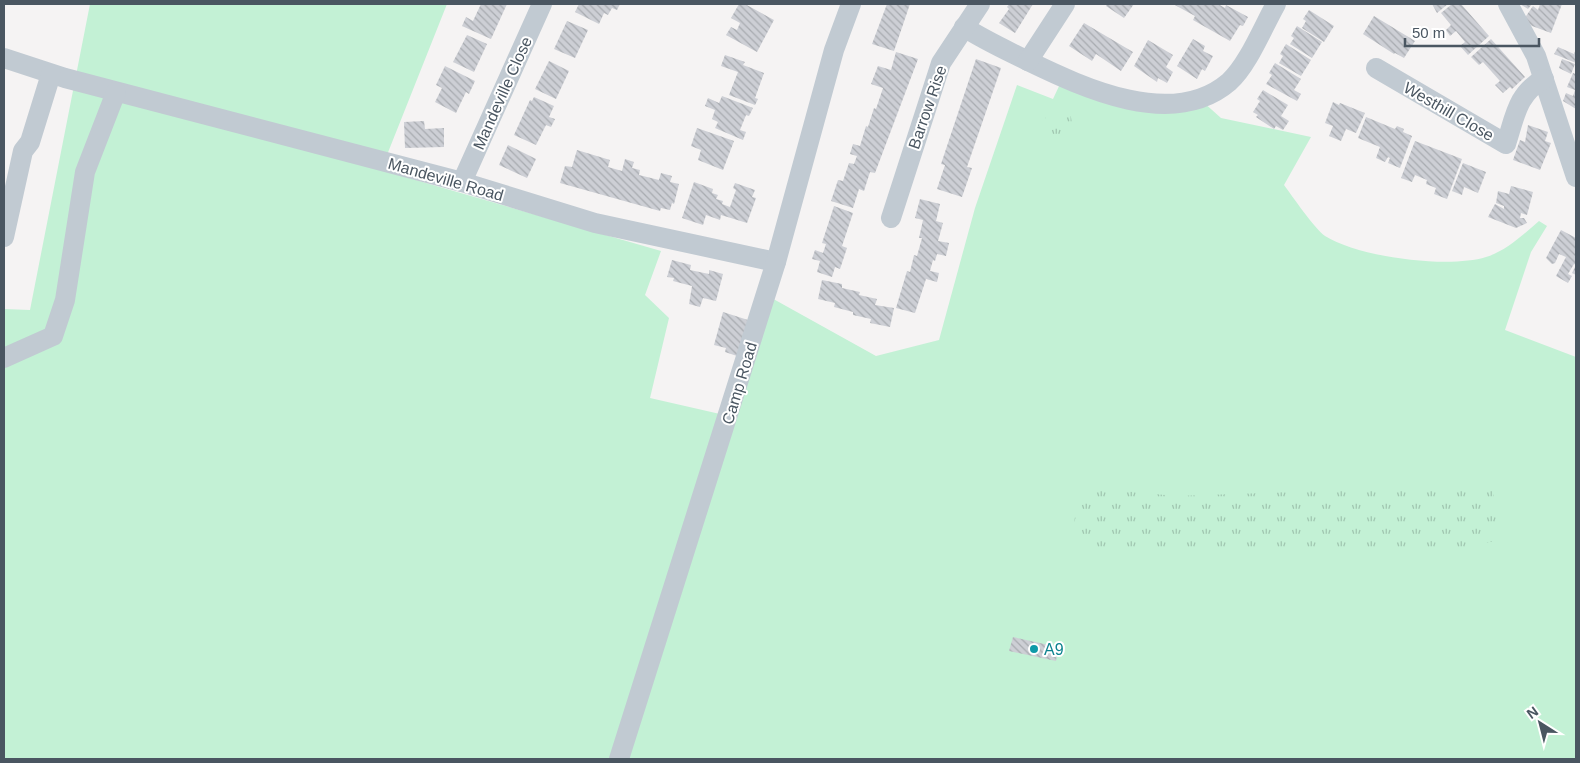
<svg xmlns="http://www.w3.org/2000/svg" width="1580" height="763" viewBox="0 0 1580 763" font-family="Arial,sans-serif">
  <defs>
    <pattern id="park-tufts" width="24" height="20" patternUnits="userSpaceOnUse" patternTransform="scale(1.25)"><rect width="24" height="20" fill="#c3f1d5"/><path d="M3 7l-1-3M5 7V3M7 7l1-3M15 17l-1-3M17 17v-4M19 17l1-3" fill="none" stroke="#a0c6b0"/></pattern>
    <pattern id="building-back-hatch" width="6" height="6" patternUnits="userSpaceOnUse" patternTransform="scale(1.25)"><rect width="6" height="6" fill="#cdcfd5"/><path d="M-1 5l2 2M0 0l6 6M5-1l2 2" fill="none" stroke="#a8abb0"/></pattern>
  </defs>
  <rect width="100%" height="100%" fill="#f5f3f3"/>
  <path fill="#c3f1d5" d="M90 4H447L381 170 661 251 645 295 669 318 650 398 720 414 768 296 876 356 939 340 975 208 1017 85 1053 99 1060 84 1202 101 1221 118 1311 137 1284 185C1293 197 1314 228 1325 236 1358 257 1448 269 1486 257 1506 251 1523 235 1539 221L1547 226 1531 252 1505 330 1576 357V759H4V309L30 310Z"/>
  <g fill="url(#park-tufts)">
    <polygon points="1070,111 1074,136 1051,139 1050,125 1047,125 1045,115"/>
    <polygon points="1492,485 1500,540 1442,552 1091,551 1072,539 1079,487 1176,496"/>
  </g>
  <g fill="url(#building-back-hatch)">
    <polygon points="481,4 507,4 491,39 462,26 466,17 473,21"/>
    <polygon points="579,4 620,4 617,10 612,8 608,15 604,13 599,24 575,12"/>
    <polygon points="739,4 745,4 774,20 757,52 726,35 731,27 737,30 740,23 731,18"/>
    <polygon points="887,4 910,4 894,51 872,44"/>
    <polygon points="1009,4 1033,4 1015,33 999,23 1009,9 1007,7"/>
    <polygon points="1107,4 1134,4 1124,18 1106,6"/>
    <polygon points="1173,4 1218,4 1225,8 1226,5 1248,17 1243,26 1240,25 1230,41 1193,20 1195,16"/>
    <polygon points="1432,4 1448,4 1437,13"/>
    <polygon points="1452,4 1461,4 1489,36 1468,55 1460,46 1465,42 1456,31 1450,36 1446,30 1451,25 1441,13"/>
    <polygon points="1520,4 1532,4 1528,9"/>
    <polygon points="1540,4 1562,4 1551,33 1532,26 1524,19 1533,6 1538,10"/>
    <polygon points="1309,10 1334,26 1324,42 1302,28 1306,21 1303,19"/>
    <polygon points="1374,16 1415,41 1404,58 1395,53 1394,54 1363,34"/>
    <polygon points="567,21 588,30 575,58 554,49"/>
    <polygon points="1084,23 1133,52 1121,71 1096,54 1092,61 1069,46"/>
    <polygon points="1297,26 1322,42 1312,58 1290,44 1294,38 1291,36"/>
    <polygon points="467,35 487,44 474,72 453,62"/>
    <polygon points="1193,39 1205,46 1203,51 1213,56 1205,71 1202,69 1197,79 1177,66"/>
    <polygon points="1491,39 1525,77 1512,89 1510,87 1503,93 1495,85 1500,81 1483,62 1479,65 1471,57"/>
    <polygon points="1148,40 1173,55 1166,67 1173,72 1167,83 1158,78 1157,82 1134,66"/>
    <polygon points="1286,44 1311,60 1301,76 1279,63 1283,56 1280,54"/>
    <polygon points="1558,47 1574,54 1576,49 1576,63 1554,54"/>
    <polygon points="896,52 918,59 875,173 870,172 864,191 859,189 853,208 831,201 838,180 843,181 849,163 854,164 857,156 850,154 853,144 860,146 866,126 868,127 874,108 876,109 883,88 871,84 878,66 891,70"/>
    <polygon points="725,55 745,62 743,65 764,73 755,98 758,99 755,105 729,95 738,72 721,66"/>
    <polygon points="976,59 1001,68 967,167 972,168 962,197 937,189 945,165 941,164"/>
    <polygon points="1562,59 1575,64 1571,74 1559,68"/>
    <polygon points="549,61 569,71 556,99 535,89"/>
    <polygon points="1275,63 1301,79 1294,90 1301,94 1297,101 1266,84 1272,75 1269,73"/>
    <polygon points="445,66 475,81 469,94 466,92 456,113 435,102 442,88 436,85"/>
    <polygon points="1573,73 1576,74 1576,109 1563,101 1566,93 1573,96 1575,90 1567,87"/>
    <polygon points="1263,90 1288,105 1281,116 1289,121 1283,130 1276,126 1274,129 1256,117 1258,115 1253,112 1260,101 1257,99"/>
    <polygon points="722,96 753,108 749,116 746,115 740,130 746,132 743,140 715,128 718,122 712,119 715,110 705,106 708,98 719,103"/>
    <polygon points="534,97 554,106 549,117 555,119 551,127 546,125 536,145 514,135 530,100 532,101"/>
    <polygon points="1333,102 1339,105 1340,103 1365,113 1356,133 1346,129 1341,141 1329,136 1333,126 1325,123"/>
    <polygon points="1366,117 1395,129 1397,126 1404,129 1403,132 1412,136 1400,168 1388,163 1390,158 1388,157 1385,162 1376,158 1380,147 1358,138"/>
    <polygon points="424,121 425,129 444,128 444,147 405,148 404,122"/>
    <polygon points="1528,125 1548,132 1545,141 1551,143 1540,170 1513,160 1520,140 1525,142"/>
    <polygon points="697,128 734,141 723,170 698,160 701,150 691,146"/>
    <polygon points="1415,141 1462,159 1447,199 1434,194 1436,188 1426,184 1427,180 1415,175 1412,182 1401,178"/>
    <polygon points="508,145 536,159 527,178 499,165"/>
    <polygon points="577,150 610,160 608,167 622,171 625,159 634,162 632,168 640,170 639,175 659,180 661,173 672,176 670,182 679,184 674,204 672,203 670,210 661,208 660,211 560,183 565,166 572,167"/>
    <polygon points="1463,163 1486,172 1478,193 1464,187 1462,195 1452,191"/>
    <polygon points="694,182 713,189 712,193 718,195 716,199 723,201 722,204 730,207 736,190 733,188 735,183 755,190 752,197 756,198 747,223 721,215 720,220 706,215 703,225 682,218"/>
    <polygon points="1511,186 1533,192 1527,215 1521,213 1520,218 1524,218 1527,223 1516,228 1488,217 1495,204 1504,209 1504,206 1496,203 1498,191 1509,194"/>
    <polygon points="920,199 940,204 936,221 943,223 938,241 949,243 946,256 937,254 935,261 933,260 930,271 939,273 937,282 926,279 915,313 896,308 907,271 910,272 914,255 917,256 922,238 919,238 923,220 915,218"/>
    <polygon points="834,206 853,213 842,246 847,248 840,269 835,267 832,277 817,272 820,261 812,259 815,250 823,253 826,244 822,243"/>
    <polygon points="1561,230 1576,238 1576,275 1572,273 1576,265 1574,264 1568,274 1572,276 1568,283 1556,276 1566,257 1559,254 1555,263 1552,264 1546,258"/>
    <polygon points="672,260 691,265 690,270 709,274 709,270 723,274 716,301 703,298 700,307 689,304 692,286 673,281 674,278 667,277"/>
    <polygon points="822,280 842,284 842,288 860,292 859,295 877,299 875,305 894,308 890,327 870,323 871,319 853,315 853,312 834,307 835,303 818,299"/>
    <polygon points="723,312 748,320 737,356 725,352 726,348 714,345"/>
    <polygon points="1013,637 1058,647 1056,661 1009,651"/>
  </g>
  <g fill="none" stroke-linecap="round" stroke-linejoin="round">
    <g stroke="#c1cad2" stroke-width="20">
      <polyline points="1508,4 1536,56 1576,177"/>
      <path d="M964 27C984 40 1006 50 1028 61 1084 88 1173 130 1229 82 1248 65 1263 27 1276 4"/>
      <polyline points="4,58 65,78 462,182 595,223 776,262"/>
      <polyline points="1028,61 1065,4"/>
      <path d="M1376 68 1506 144C1515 117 1517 93 1544 79"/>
      <polyline points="462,182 542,4"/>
      <polyline points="891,218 941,63 980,4"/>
      <polyline points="4,237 23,151 30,142 51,74"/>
      <polyline points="4,358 53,336 65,300 85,172 116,92"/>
      <polyline points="619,759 776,262 834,50 851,4"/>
    </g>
  </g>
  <circle fill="#0f9aa8" stroke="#fff" stroke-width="2" cx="1034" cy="649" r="5"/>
  <g text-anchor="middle" stroke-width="4" stroke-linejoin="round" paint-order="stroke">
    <g font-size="16" fill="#4a5661" stroke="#fff">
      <text transform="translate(502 93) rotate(-66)" y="6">Mandeville Close</text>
      <text transform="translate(927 107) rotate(-71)" y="6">Barrow Rise</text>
      <text transform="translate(1449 111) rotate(30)" y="6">Westhill Close</text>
      <text transform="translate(446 179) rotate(16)" y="6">Mandeville Road</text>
      <text transform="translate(739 383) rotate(-73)" y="6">Camp Road</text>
    </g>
    <g font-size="16" fill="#0d838f" stroke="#fff" text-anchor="start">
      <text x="1044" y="655">A9</text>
    </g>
  </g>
  <rect width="1580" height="763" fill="none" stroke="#4a5661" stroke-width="10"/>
  <g transform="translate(1540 723) rotate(324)" stroke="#ffffff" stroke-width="4" paint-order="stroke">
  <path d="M0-4L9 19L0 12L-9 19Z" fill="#4a5661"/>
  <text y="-8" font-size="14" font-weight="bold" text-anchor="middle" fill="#4a5661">N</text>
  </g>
  <path d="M1405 38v8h134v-8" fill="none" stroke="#4a5661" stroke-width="2.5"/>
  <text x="1412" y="38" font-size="15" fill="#4a5661" stroke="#ffffff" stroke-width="4" paint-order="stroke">50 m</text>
</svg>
